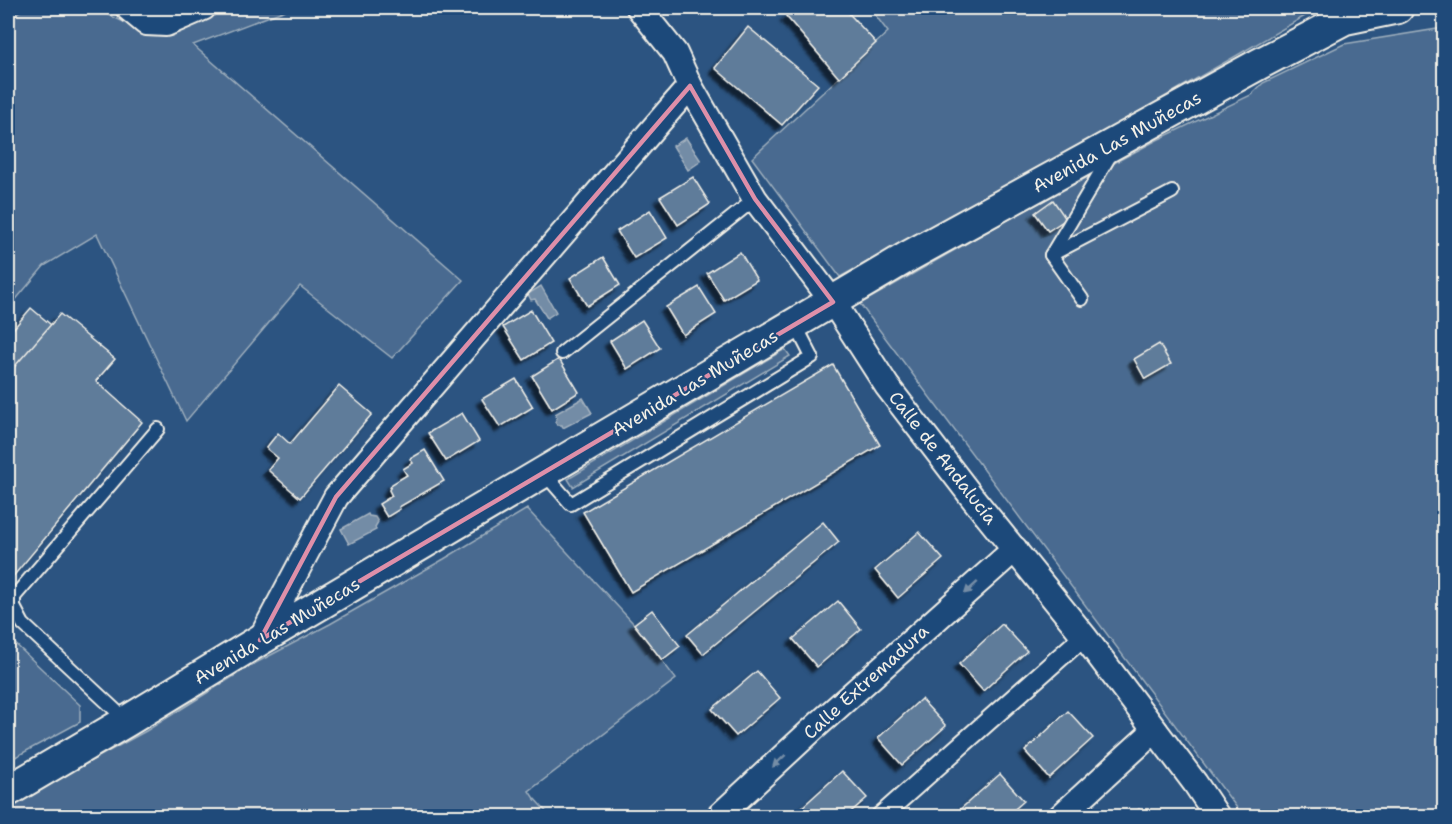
<svg xmlns="http://www.w3.org/2000/svg" width="1452" height="824" viewBox="0 0 1452 824" font-family="'Shantell Sans',sans-serif">
  <defs>
    <filter id="shadow"><feDropShadow dx="-5.5" dy="5.5" stdDeviation="1.5" flood-color="#0009"/></filter>
  </defs>
  <rect width="100%" height="100%" fill="#2c5481"/>
  <filter id="ink" filterUnits="userSpaceOnUse"><feTurbulence type="fractalNoise" baseFrequency=".0167" numOctaves="2"/><feDisplacementMap in="SourceGraphic" scale="12" xChannelSelector="R" yChannelSelector="G"/><feConvolveMatrix kernelMatrix="1 2 1 2 8 2 1 2 1" color-interpolation-filters="sRGB"/></filter>
  <g filter="url(#ink)">
    <g fill="#496b90" stroke="#9eaebc" stroke-width="1.5">
      <polygon points="25,8 104,8 109,15 134,27 191,24 225,8 291,8 193,45 463,280 392,358 300,286 186,421 97,234 44,266 8,309 8,18"/>
      <polygon points="870,8 1319,8 1114,126 840,277 752,158 888,32"/>
      <polygon points="1444,28 1444,816 1243,816 860,304 1011,218 1157,140 1251,95 1263,83 1344,44"/>
      <polygon points="785,349 790,356 573,487 568,479"/>
      <polygon points="527,509 634,624 676,679 529,791 533,797 550,816 8,816 8,806 146,731 250,666 330,624 444,559"/>
      <polygon points="8,637 80,705 80,722 8,761"/>
    </g>
    <g fill="#738ca6" stroke="#a7b4c0" stroke-width="1.5">
      <polygon points="686,138 701,161 688,170 673,146"/>
      <polygon points="541,286 556,312 547,318 535,299 531,300 528,294"/>
      <polygon points="583,398 592,413 563,428 562,425 557,425 555,422 557,418 555,414"/>
      <polygon points="368,514 369,516 375,517 378,522 375,527 376,530 349,544 341,529"/>
    </g>
    <g fill="#5e7b9a" stroke="#f4f1e8" stroke-width="1.5" filter="url(#shadow)">
      <polygon points="796,8 844,8 876,43 839,78 786,16"/>
      <polygon points="748,27 818,85 782,125 715,68"/>
      <polygon points="693,177 710,204 678,225 660,197"/>
      <polygon points="1053,200 1066,219 1048,231 1035,213"/>
      <polygon points="650,210 667,238 634,258 617,231"/>
      <polygon points="740,252 757,280 724,300 707,273"/>
      <polygon points="603,257 620,285 587,306 570,278"/>
      <polygon points="699,287 716,314 683,335 666,307"/>
      <polygon points="31,308 82,351 72,363 124,407 8,546 8,335"/>
      <polygon points="531,310 551,343 524,360 503,327"/>
      <polygon points="60,314 115,359 96,381 142,422 11,579 8,576 8,374"/>
      <polygon points="642,320 660,348 627,369 610,341"/>
      <polygon points="1159,344 1171,364 1145,379 1134,359"/>
      <polygon points="559,359 579,392 552,409 532,376"/>
      <polygon points="833,365 880,445 631,592 583,512"/>
      <polygon points="516,379 533,407 500,427 482,399"/>
      <polygon points="339,386 372,414 300,498 268,470 278,458 266,448 278,433 290,444"/>
      <polygon points="462,413 479,441 446,461 428,433"/>
      <polygon points="425,450 444,481 399,507 400,509 387,517 379,504 392,496 389,490 392,484 407,475 403,469 413,463 410,459"/>
      <polygon points="823,522 839,542 703,654 687,635"/>
      <polygon points="919,532 943,559 898,598 875,570"/>
      <polygon points="838,601 861,629 817,667 793,639"/>
      <polygon points="652,610 680,646 662,660 634,624"/>
      <polygon points="1002,624 1027,651 983,691 959,664"/>
      <polygon points="757,671 780,698 736,736 712,709"/>
      <polygon points="921,699 946,726 902,765 878,738"/>
      <polygon points="1068,711 1093,738 1049,778 1025,751"/>
      <polygon points="842,771 867,798 846,816 805,816 799,810"/>
      <polygon points="1000,774 1024,801 1007,816 959,816 956,813"/>
      <polygon points="1139,809 1146,816 1130,816"/>
    </g>
    <g fill="none" stroke-linecap="round" stroke-linejoin="round">
      <g stroke="#f4f1e8" stroke-width="16">
        <g id="service">
          <polyline points="1051,255 1172,192"/>
          <polyline points="1082,299 1051,255 1111,154"/>
          <polyline points="562,353 755,199"/>
          <polyline points="544,473 571,504 812,357 795,324"/>
          <polyline points="126,720 23,624 14,607 14,597 158,429"/>
        </g>
      </g>
      <g stroke="#f4f1e8" stroke-width="22">
        <polyline id="pedestrian" points="881,816 1084,636"/>
      </g>
      <g stroke="#f4f1e8" stroke-width="28">
        <g id="minor">
          <polyline points="128,8 146,23 166,24 203,8"/>
          <polyline points="639,8 675,53 690,86 755,199 833,302 887,386 972,497 1084,636 1195,783 1217,816"/>
          <polyline points="260,640 336,497 690,86"/>
          <polyline points="719,816 813,729 1015,549"/>
          <polyline points="1061,816 1155,730"/>
        </g>
      </g>
      <g stroke="#f4f1e8" stroke-width="34">
        <polyline id="tertiary" points="8,791 127,721 260,640 909,256 1259,64 1345,19 1398,8"/>
      </g>
      <use href="#service" stroke="#1f4a7a" stroke-width="12"/>
      <use href="#pedestrian" stroke="#1f4a7a" stroke-width="18"/>
      <use href="#minor" stroke="#1f4a7a" stroke-width="24"/>
      <use href="#tertiary" stroke="#1f4a7a" stroke-width="30"/>
    </g>
    <defs><path id="oneway-solid" d="M-6-.8H1V-3.2L6.5 0L1 3.2V.8H-6Z" transform="scale(1.5)"/></defs>
    <g fill="#748da6">
      <use href="#oneway-solid" transform="translate(971 588) rotate(138)"/>
      <use href="#oneway-solid" transform="translate(779 761) rotate(137)"/>
    </g>
  </g>
  <path fill="none" stroke="#de8fa9" stroke-width="4.5" stroke-linejoin="round" d="M690 86 755 199 833 302 260 640 336 497Z"/>
  <g text-anchor="middle" stroke-width="4.5" stroke-linejoin="round" paint-order="stroke">
    <g font-size="18" fill="#f4f1e8" stroke="#1f4a7a">
      <text transform="translate(1117 142) rotate(-29)" y="6">Avenida Las Muñecas</text>
      <text transform="translate(695 383) rotate(-31)" y="6">Avenida Las Muñecas</text>
      <text transform="translate(943 458) rotate(52)" y="6">Calle de Andalucía</text>
      <text transform="translate(277 631) rotate(-31)" y="6">Avenida Las Muñecas</text>
      <text transform="translate(866 682) rotate(-42)" y="6">Calle Extremadura</text>
    </g>
  </g>
  <rect width="1452" height="824" fill="none" stroke="#1f4a7a" stroke-width="30"/>
  <rect x="15" y="15" width="1422" height="794" fill="none" stroke="#f4f1e8" stroke-width="2" filter="url(#ink)"/>
</svg>
